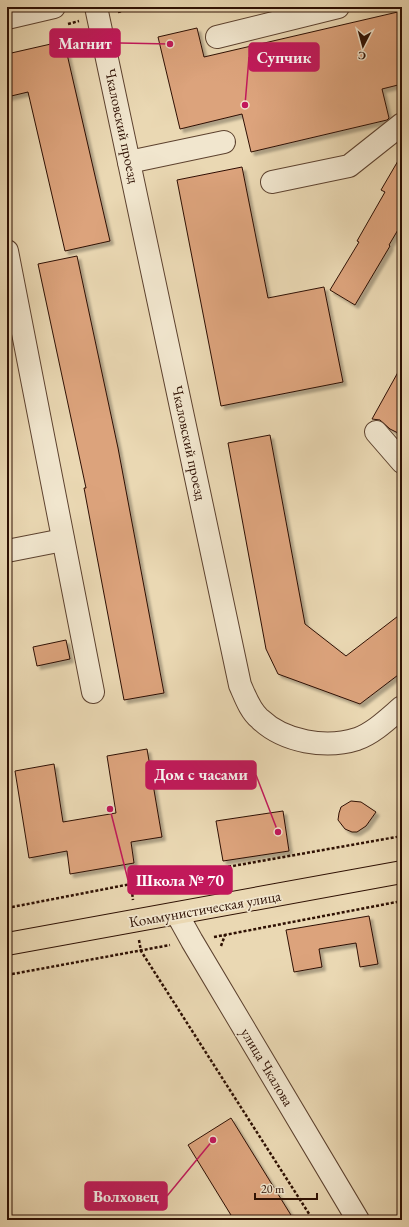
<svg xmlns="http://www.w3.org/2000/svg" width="409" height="1227" viewBox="0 0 409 1227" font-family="'EB Garamond',serif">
  <defs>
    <filter id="shadow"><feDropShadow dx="3.5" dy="3.5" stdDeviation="1" flood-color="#0004"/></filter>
  </defs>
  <rect width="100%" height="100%" fill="#ead8b3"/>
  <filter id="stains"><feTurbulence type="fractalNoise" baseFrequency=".005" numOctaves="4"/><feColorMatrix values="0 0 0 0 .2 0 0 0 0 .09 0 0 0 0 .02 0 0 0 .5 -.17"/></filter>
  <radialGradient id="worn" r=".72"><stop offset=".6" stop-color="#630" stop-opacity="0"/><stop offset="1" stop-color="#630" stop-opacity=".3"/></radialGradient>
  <g fill="#dca37c" stroke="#2e1003" filter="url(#shadow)">
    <polygon points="402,11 402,84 382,89 389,118 387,120 251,152 242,114 180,129 158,37 197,28 204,57"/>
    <polygon points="64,41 110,241 65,251 28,92 7,97 7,54"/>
    <polygon points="402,154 402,223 389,245 390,246 355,305 330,290 359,242 357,241 385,192 381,190"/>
    <polygon points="242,167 268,298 324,287 343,382 221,406 177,180"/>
    <polygon points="77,256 118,448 164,693 124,700 84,488 86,488 38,264"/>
    <polygon points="402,365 402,435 390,429 380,420 372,419"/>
    <polygon points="270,435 305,624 346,656 402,613 402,672 360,704 278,674 266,649 228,443"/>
    <polygon points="66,640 70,659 37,666 33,647"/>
    <polygon points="147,749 162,837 131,842 134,863 70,874 67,851 29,858 15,771 54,764 63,822 116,813 107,756"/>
    <polygon points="351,801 361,802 376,812 366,826 357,832 352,832 345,829 338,820 339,813 341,807"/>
    <polygon points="283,811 289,851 223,861 216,821"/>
    <polygon points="369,916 378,964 360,967 356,943 319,949 322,967 294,972 286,930"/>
    <polygon points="231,1118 294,1220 234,1220 188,1145"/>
  </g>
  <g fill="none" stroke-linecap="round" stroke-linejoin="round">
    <g stroke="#5d422f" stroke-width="24">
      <g id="minor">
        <path d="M96 7 240 685C245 696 250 711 260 719 284 742 326 749 357 739 374 733 389 718 402 707"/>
        <polyline points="7,18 54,7"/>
        <polyline points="217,37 338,7"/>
        <polyline points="129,162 224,142"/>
        <polyline points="272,182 349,166 402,124"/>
        <polyline points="7,251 93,692"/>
        <polyline points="376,432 402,462"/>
        <polyline points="7,551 63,540"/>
        <polyline points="177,914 192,941 358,1220"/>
      </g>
    </g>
    <g stroke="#2e1003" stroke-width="24">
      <polyline id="major" points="7,944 402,872"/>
    </g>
    <g stroke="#2e1003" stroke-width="2.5" stroke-dasharray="3 2" stroke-linecap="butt">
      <polyline points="118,12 137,7"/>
      <polyline points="68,24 79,21"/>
      <polyline points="131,884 133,900"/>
      <polyline points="7,908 131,884 402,836"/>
      <polyline points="214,937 402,901"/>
      <polyline points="139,940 141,951 313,1220"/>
      <polyline points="221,946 225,935"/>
      <polyline points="7,975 170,945"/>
    </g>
    <use href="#minor" stroke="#f1e6ce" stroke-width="22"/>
    <use href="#major" stroke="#ead8b3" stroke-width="22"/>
  </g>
  <g text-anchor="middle" stroke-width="3.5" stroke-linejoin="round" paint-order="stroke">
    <g font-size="15" fill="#2e1003" stroke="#f1e6ce">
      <text transform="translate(122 126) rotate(78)" y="5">Чкаловский проезд</text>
      <text transform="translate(189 443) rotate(78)" y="5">Чкаловский проезд</text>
      <text transform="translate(205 909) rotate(-10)" y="5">Коммунистическая улица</text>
      <text transform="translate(267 1067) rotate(59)" y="5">улица Чкалова</text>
    </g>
  </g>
  <path fill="none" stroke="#c2185b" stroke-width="1.5" d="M170 44L120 43M245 105L249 57M278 832L256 775M110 809L128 880M213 1140L167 1196"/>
  <g fill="#c2185b" stroke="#f1e6ce" stroke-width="1.5">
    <circle cx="170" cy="44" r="4"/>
    <circle cx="245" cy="105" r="4"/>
    <circle cx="278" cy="832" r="4"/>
    <circle cx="110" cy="809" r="4"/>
    <circle cx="213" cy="1140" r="4"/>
  </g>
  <g fill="#c2185b" stroke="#c2185b" stroke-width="1.5">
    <rect x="50" y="29" width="70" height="28" rx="4"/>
    <rect x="249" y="43" width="70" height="28" rx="4"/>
    <rect x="146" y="761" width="110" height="28" rx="4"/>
    <rect x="128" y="866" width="104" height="28" rx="4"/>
    <rect x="85" y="1182" width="82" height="28" rx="4"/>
  </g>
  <g font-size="16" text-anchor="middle" font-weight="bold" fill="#fff">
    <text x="85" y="49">Магнит</text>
    <text x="284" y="63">Супчик</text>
    <text x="201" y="780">Дом с часами</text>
    <text x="180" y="886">Школа № 70</text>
    <text x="126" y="1202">Волховец</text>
  </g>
  <rect width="409" height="1227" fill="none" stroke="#ead8b3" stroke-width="24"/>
  <rect x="8" y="8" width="393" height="1211" fill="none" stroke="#2e1003" stroke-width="2"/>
  <rect x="12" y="12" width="385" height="1203" fill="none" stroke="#2e1003"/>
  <g transform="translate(363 46) rotate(186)" stroke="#f1e6ce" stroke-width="3" paint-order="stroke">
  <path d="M0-3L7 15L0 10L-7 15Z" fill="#2e1003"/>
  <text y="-6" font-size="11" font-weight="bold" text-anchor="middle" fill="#2e1003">С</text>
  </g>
  <path d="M255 1193v6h62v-6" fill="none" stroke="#2e1003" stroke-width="2"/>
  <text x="261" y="1193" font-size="12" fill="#2e1003" stroke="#f1e6ce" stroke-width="3" paint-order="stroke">20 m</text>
  <rect width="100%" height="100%" filter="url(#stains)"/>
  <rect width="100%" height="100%" fill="url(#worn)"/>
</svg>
